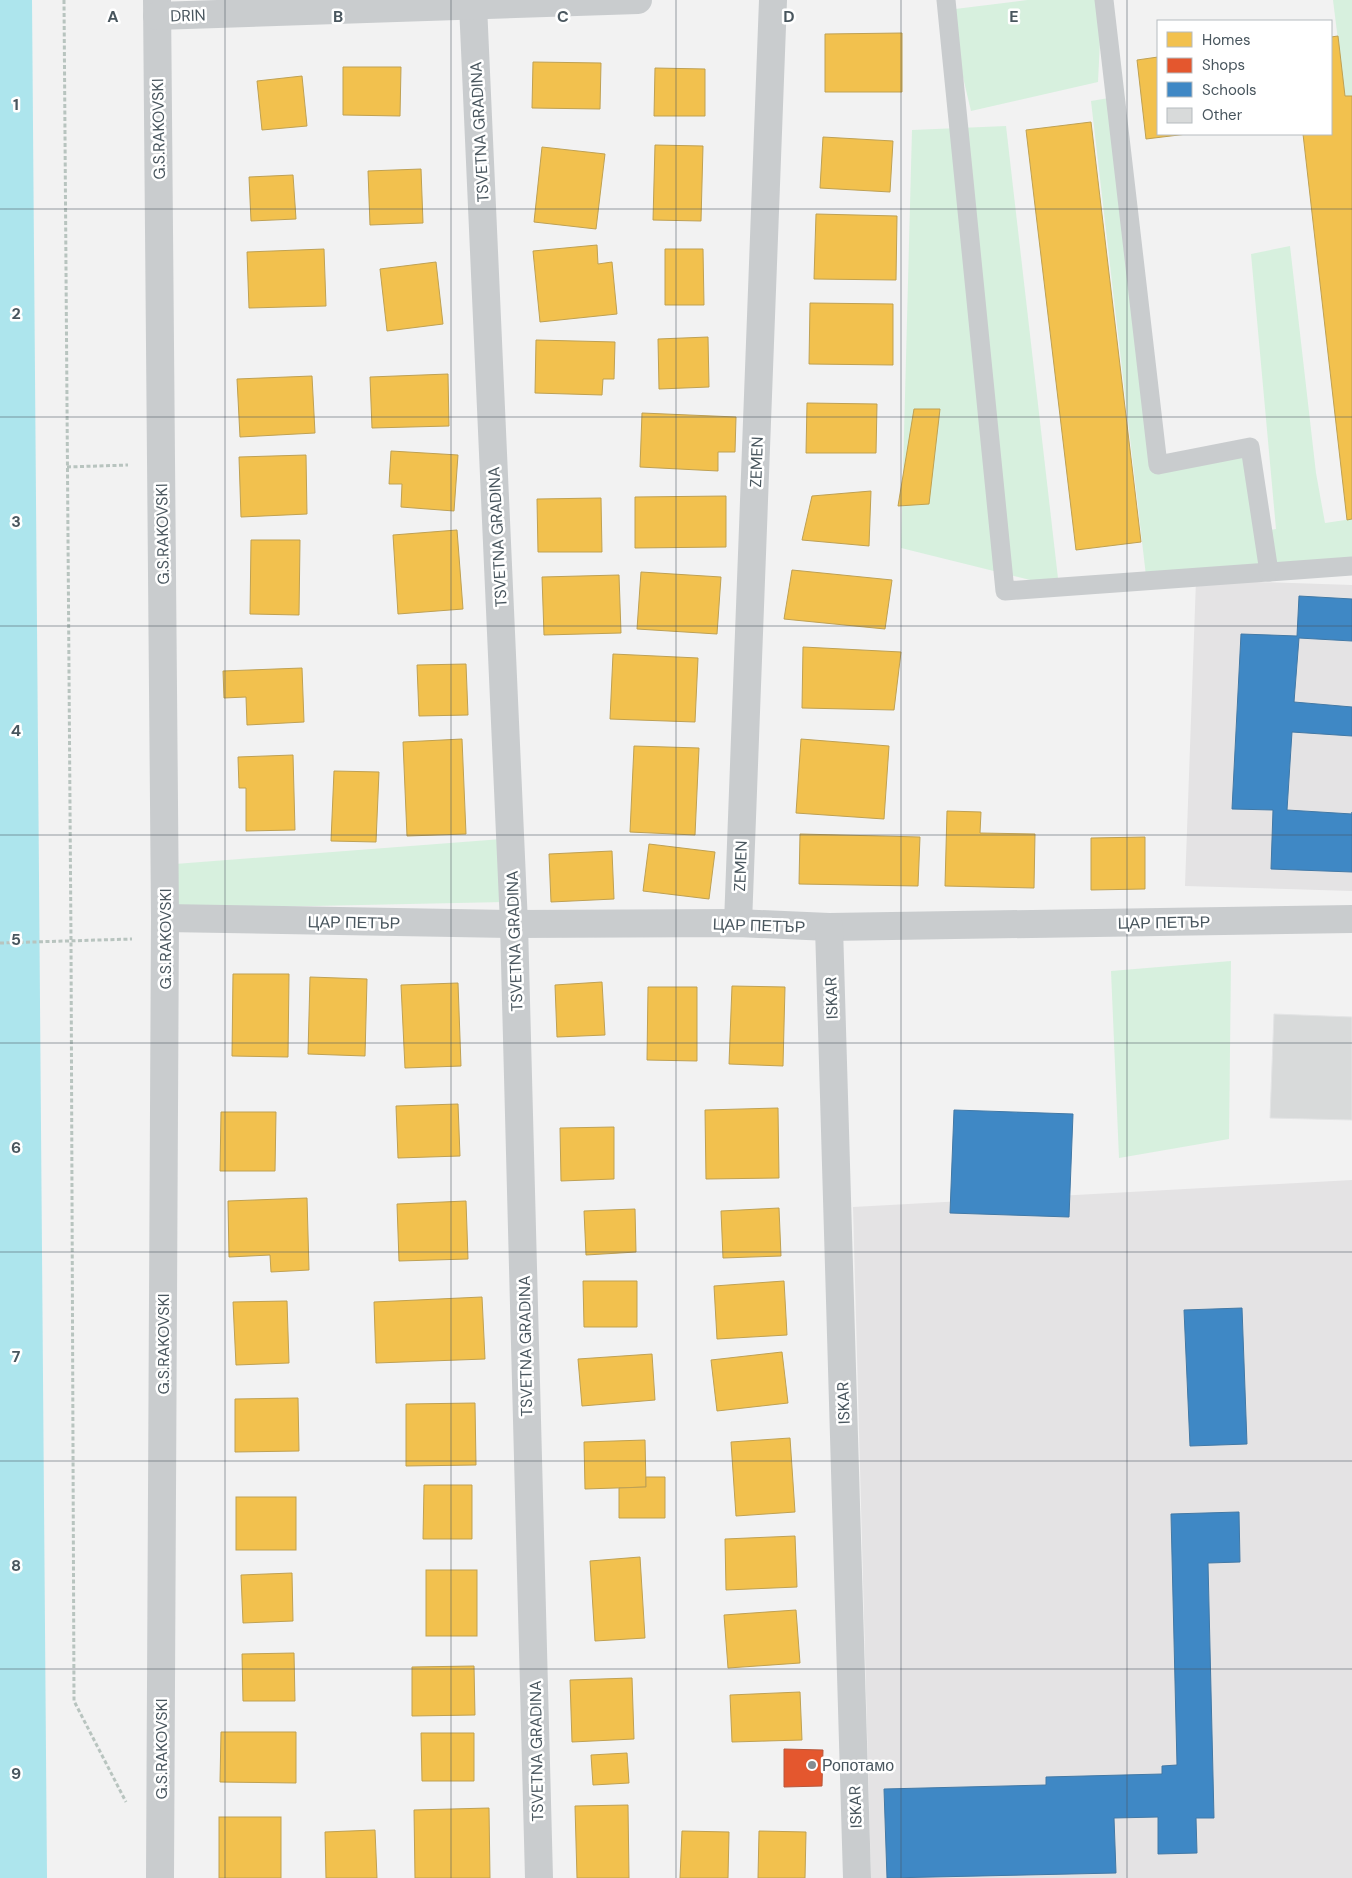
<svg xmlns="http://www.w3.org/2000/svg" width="1352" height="1878" viewBox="0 0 1352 1878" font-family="'DM Sans',sans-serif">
  <rect width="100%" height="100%" fill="#f2f2f2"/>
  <g fill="#e4e3e4">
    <polygon points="1196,580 1352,585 1352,891 1185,886"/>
    <polygon points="1352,1180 1352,1878 871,1878 853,1207"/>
  </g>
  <g fill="#d7f0de">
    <polygon points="1027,0 1102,0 1098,82 971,111 947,10"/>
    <polygon points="1333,0 1352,0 1352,151"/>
    <polygon points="1109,98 1155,472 1246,452 1258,532 1276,529 1251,254 1290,246 1316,473 1325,523 1352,519 1352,561 1146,576 1091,101"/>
    <polygon points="1006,126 1059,587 901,548 912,130"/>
    <polygon points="502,839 505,902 176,909 175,864"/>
    <polygon points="1231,961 1229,1139 1119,1158 1111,971"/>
  </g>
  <g fill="#f2c14e" stroke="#bfa153">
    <polygon points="902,33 902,92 825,92 825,34"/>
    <polygon points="1338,36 1345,96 1352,96 1352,519 1347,520 1303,134 1331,134 1331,37"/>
    <polygon points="1158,57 1158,134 1187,134 1146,139 1137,60"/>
    <polygon points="533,62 601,63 600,109 532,108"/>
    <polygon points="343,67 401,67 400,116 343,115"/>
    <polygon points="655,68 705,69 705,116 654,116"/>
    <polygon points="302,76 307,126 262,130 257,81"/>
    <polygon points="1091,122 1141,542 1076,550 1026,130"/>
    <polygon points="823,137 893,141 890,192 820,188"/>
    <polygon points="655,145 703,146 701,221 653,220"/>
    <polygon points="542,147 605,154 596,229 534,222"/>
    <polygon points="421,169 423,223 370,225 368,171"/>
    <polygon points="293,175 296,219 251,221 249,177"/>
    <polygon points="816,214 897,216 896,280 814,279"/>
    <polygon points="597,245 598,264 612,262 617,314 540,322 533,251"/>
    <polygon points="324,249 326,306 249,308 247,252"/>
    <polygon points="665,249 703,249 704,305 665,305"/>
    <polygon points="436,262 443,324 387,331 380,269"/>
    <polygon points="810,303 893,304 893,365 809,364"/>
    <polygon points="708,337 709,387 659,389 658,339"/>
    <polygon points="536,340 615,342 614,379 603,379 602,395 535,393"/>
    <polygon points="448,374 449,426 372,428 370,377"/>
    <polygon points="312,376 315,433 240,437 237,379"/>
    <polygon points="807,403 877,404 876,453 806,453"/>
    <polygon points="914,409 940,409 929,504 898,506"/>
    <polygon points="642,413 736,417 735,452 718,452 718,471 640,467"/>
    <polygon points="391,451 458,455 454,511 401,507 402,484 389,484"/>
    <polygon points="306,455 307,514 241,517 239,457"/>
    <polygon points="871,491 869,546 802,540 812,496"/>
    <polygon points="726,496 726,547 635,548 635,497"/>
    <polygon points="601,498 602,552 538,552 537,499"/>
    <polygon points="457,530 463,609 398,614 393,535"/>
    <polygon points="251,540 300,540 299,615 250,614"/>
    <polygon points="792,570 892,580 885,629 784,619"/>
    <polygon points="641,572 721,577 717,634 637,629"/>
    <polygon points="619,575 621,633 544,635 542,577"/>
    <polygon points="803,647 901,652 894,710 802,708"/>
    <polygon points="613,654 698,658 695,722 610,719"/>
    <polygon points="466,664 468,715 419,716 417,665"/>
    <polygon points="302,668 304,722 247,725 246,697 224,698 223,671"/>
    <polygon points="462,739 466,834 407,836 403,742"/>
    <polygon points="801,739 889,746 884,819 796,813"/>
    <polygon points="634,746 699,748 695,835 630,832"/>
    <polygon points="293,755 295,830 246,831 246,788 239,788 238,757"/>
    <polygon points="334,771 379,772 376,842 331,841"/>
    <polygon points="947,811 981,812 980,833 1035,834 1034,888 945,886"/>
    <polygon points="800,834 920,837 918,886 799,884"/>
    <polygon points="1145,837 1145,889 1091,890 1091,838"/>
    <polygon points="649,844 715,852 709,899 643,891"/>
    <polygon points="612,851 614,899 551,902 549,854"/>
    <polygon points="233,974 289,974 288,1057 232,1056"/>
    <polygon points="310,977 367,979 365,1056 308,1054"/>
    <polygon points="602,982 605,1035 557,1037 555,985"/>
    <polygon points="458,983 461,1066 405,1068 401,985"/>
    <polygon points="732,986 785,987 783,1066 729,1064"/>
    <polygon points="648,987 697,987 697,1061 647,1060"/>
    <polygon points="458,1104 460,1156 398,1158 396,1106"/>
    <polygon points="778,1108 779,1178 706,1179 705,1110"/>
    <polygon points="221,1112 276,1112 275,1171 220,1171"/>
    <polygon points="614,1127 614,1179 561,1181 560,1128"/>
    <polygon points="307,1198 309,1270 271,1272 270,1255 229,1257 228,1201"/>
    <polygon points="466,1201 468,1259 399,1261 397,1204"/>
    <polygon points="779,1208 781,1256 723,1258 721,1211"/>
    <polygon points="635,1209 636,1252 586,1255 584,1211"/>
    <polygon points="583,1281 637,1281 637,1327 584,1327"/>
    <polygon points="784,1281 787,1335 717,1339 714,1286"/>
    <polygon points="482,1297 485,1359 376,1363 374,1302"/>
    <polygon points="287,1301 289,1363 236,1365 233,1302"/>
    <polygon points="782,1352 788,1403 717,1411 711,1360"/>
    <polygon points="652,1354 655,1400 582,1406 578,1359"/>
    <polygon points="298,1398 299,1451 235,1452 235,1399"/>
    <polygon points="475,1403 476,1465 406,1466 406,1404"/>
    <polygon points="790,1438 795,1512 736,1516 731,1442"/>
    <polygon points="645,1440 646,1487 585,1489 584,1442"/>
    <polygon points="646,1477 665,1477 665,1518 619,1518 619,1488 646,1487"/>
    <polygon points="424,1485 472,1485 472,1539 423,1539"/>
    <rect x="236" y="1497" width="60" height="53"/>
    <polygon points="795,1536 797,1587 726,1590 725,1539"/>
    <polygon points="640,1557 645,1638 595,1641 590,1561"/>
    <rect x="426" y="1570" width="51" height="66"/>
    <polygon points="292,1573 293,1621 243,1623 241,1575"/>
    <polygon points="796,1610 800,1663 728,1668 724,1615"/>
    <polygon points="294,1653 295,1701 243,1701 242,1654"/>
    <polygon points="474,1666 475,1715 412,1716 412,1667"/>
    <polygon points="632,1678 634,1739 572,1742 570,1680"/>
    <polygon points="800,1692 802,1740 732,1742 730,1695"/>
    <polygon points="221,1732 296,1732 296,1783 220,1782"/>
    <polygon points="421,1733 474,1733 474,1781 422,1781"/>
    <polygon points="627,1753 629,1783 593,1785 591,1755"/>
    <polygon points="628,1805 629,1878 577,1878 575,1806"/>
    <polygon points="489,1808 490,1878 415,1878 414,1810"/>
    <rect x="219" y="1817" width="62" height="61"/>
    <polygon points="375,1830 377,1878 326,1878 325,1832"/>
    <polygon points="682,1831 729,1832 728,1878 680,1878"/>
    <polygon points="759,1831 806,1832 805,1878 758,1878"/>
  </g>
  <polygon fill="#e4572e" stroke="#b6573c" points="784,1749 823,1750 822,1786 784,1787"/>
  <g fill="#3f88c5" stroke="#4279a6">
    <polygon points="1299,596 1352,599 1352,641 1299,638 1294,702 1352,707 1352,736 1292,732 1287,810 1352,814 1352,812 1352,872 1271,869 1273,810 1232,809 1241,634 1297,636"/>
    <polygon points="954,1110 1073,1114 1069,1217 950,1213"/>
    <polygon points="1242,1308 1247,1444 1190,1446 1184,1310"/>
    <polygon points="1239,1512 1240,1562 1208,1563 1214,1818 1196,1818 1197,1853 1158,1854 1158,1817 1114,1818 1116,1873 887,1878 884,1789 1046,1785 1046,1777 1162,1774 1162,1766 1177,1765 1171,1514"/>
  </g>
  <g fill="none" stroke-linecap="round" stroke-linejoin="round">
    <polyline stroke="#ade5ed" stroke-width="64" points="0,0 15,1878"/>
  </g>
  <polygon fill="#d8dada" stroke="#e3e4e5" points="1274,1014 1352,1017 1352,1120 1270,1118"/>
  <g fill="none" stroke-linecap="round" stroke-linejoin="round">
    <g stroke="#b8c4bf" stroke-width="3" stroke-dasharray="4 2.5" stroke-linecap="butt">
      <polyline points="64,0 71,941 74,1701 126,1802"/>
      <polyline points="67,467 128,465"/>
      <polyline points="0,943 132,939"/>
    </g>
    <g stroke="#c9ccce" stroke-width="19">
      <polyline points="946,0 1005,591 1352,566"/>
      <polyline points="1104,0 1158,465 1250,447 1269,572"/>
    </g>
    <g stroke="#c9ccce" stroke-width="28">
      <polyline points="157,0 165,918 160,1878"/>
      <polyline points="473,5 514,924 539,1878"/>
      <polyline points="157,16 638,0"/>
      <polyline points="165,918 514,924 738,923 829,927 1352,919"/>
      <polyline points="738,923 773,0"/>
      <polyline points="829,927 857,1878"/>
    </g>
  </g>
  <path fill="none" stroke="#49565e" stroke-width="1" stroke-opacity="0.55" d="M225 0V1878M451 0V1878M676 0V1878M901 0V1878M1127 0V1878M0 209H1352M0 417H1352M0 626H1352M0 835H1352M0 1043H1352M0 1252H1352M0 1461H1352M0 1669H1352"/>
  <circle fill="#848d92" stroke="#fff" stroke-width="2" cx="812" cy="1765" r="5"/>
  <g text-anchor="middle" stroke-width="5" stroke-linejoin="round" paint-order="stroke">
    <g font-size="16" fill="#49565e" stroke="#fff">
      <text transform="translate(188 15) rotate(-2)" y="6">DRIN</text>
      <text transform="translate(158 129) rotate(-91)" y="6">G.S.RAKOVSKI</text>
      <text transform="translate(479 132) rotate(-93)" y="6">TSVETNA GRADINA</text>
      <text transform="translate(756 462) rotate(-88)" y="6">ZEMEN</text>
      <text transform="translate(162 534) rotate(-91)" y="6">G.S.RAKOVSKI</text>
      <text transform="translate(497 537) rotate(-93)" y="6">TSVETNA GRADINA</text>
      <text transform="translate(740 866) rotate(-88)" y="6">ZEMEN</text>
      <text transform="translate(354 922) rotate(1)" y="6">ЦАР ПЕТЪР</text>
      <text transform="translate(1164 922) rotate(-1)" y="6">ЦАР ПЕТЪР</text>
      <text transform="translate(759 925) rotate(2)" y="6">ЦАР ПЕТЪР</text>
      <text transform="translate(165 939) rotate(-90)" y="6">G.S.RAKOVSKI</text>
      <text transform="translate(514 941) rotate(-92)" y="6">TSVETNA GRADINA</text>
      <text transform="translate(831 998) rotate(-92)" y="6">ISKAR</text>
      <text transform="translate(163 1344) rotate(-90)" y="6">G.S.RAKOVSKI</text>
      <text transform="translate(525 1346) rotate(-91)" y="6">TSVETNA GRADINA</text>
      <text transform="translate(843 1403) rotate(-92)" y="6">ISKAR</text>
      <text transform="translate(161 1749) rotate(-90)" y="6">G.S.RAKOVSKI</text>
      <text transform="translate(536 1751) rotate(-91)" y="6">TSVETNA GRADINA</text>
      <text transform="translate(855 1807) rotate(-92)" y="6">ISKAR</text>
    </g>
    <g font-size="16" fill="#49565e" stroke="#fff" text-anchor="start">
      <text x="822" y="1771">Ропотамо</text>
    </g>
  </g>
  <g font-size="16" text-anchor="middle" font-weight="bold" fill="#49565e" stroke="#fff" stroke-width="5" stroke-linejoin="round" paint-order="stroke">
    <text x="113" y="22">A</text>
    <text x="338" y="22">B</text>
    <text x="563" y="22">C</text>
    <text x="789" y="22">D</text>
    <text x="1014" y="22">E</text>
    <text x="16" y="110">1</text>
    <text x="16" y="319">2</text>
    <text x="16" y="527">3</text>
    <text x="16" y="736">4</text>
    <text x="16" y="945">5</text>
    <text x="16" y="1153">6</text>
    <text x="16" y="1362">7</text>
    <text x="16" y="1571">8</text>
    <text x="16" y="1779">9</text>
  </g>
  <rect x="1157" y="20" width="175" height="115" fill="#ffffff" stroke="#b6bbbf"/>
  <rect x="1167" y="32" width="25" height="15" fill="#f2c14e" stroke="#b6bbbf"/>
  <text x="1202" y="45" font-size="15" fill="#49565e">Homes</text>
  <rect x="1167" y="58" width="25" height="15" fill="#e4572e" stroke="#b6bbbf"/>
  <text x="1202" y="70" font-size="15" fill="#49565e">Shops</text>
  <rect x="1167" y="82" width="25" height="15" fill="#3f88c5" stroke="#b6bbbf"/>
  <text x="1202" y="95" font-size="15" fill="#49565e">Schools</text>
  <rect x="1167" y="108" width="25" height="15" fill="#d8dada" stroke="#b6bbbf"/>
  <text x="1202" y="120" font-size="15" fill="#49565e">Other</text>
</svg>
